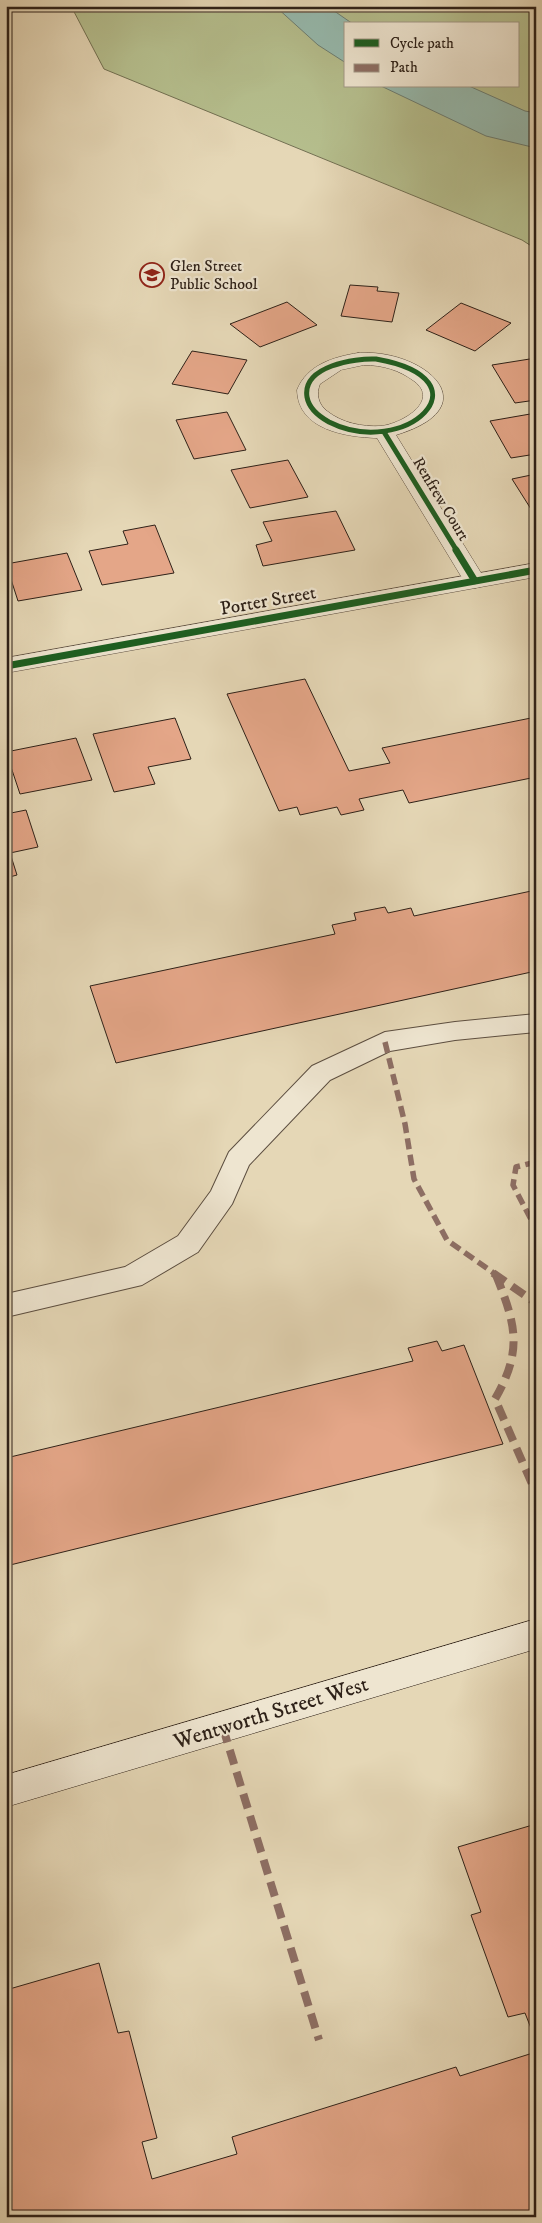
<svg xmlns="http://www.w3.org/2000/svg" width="542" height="2223" font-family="'IM FELL DW Pica',serif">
<rect width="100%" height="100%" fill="#e5d7b6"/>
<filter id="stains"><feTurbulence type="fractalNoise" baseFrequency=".004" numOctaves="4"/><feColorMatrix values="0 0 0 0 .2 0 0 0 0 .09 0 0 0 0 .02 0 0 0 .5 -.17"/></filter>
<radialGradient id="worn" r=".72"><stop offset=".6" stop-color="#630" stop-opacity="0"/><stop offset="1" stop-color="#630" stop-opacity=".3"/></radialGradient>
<path fill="#b5be8d" stroke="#727052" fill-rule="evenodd" d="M 71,6 L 536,6 L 536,249 L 522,240 L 104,69 ZM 346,24 L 518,24 L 518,86 L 346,86 Z"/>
<path fill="#96baae" stroke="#6c7d72" d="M 275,6 L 327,6 L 353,24 L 346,24 L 346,63 L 318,45 Z
M 381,86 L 469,86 L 525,111 L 536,113 L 536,148 L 486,136 Z"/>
<path fill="#e4a688" stroke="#2e2118" d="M 350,285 L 378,287 L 377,291 L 399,293 L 392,322 L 341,316 Z
M 287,302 L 317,325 L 260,347 L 230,324 Z
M 461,303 L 511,323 L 475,351 L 426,330 Z
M 192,351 L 247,360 L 228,394 L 172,384 Z
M 536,358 L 536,400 L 515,403 L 492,365 Z
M 227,412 L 246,450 L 194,459 L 176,420 Z
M 536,413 L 536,454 L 511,458 L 490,421 Z
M 288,460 L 308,497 L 250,508 L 231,470 Z
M 536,474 L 536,517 L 512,479 Z
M 336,511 L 355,550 L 263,566 L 256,545 L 272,541 L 263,522 Z
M 155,525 L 174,573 L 102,585 L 89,551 L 128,544 L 123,531 Z
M 67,553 L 82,590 L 18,601 L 6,564 Z
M 305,679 L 349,771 L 390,763 L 382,748 L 536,717 L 536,777 L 409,803 L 403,790 L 359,799 L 364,810 L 341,815 L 337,807 L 300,815 L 297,807 L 279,811 L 227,694 Z
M 175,718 L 191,759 L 148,767 L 155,784 L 114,792 L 93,734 Z
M 76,738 L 92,780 L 20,794 L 6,752 Z
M 26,810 L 38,847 L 10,853 L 17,875 L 6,878 L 6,839 L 9,838 L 6,829 L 6,814 Z
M 536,890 L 536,971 L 116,1063 L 90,986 L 335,934 L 332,925 L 356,920 L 354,913 L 385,907 L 388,913 L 411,908 L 414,916 Z
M 437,1341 L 442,1351 L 464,1345 L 503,1444 L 6,1566 L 6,1458 L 413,1361 L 408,1348 Z
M 536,1824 L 536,2041 L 525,2013 L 508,2017 L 471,1915 L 481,1912 L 458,1847 Z
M 99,1963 L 118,2033 L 129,2031 L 157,2138 L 142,2142 L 152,2179 L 237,2154 L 232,2137 L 456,2067 L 460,2076 L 536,2052 L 536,2217 L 6,2217 L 6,1990 Z"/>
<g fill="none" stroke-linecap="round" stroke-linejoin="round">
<defs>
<path id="service" d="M 536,1014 L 536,1032 L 455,1040 L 390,1051 L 330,1080 L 249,1165 L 232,1204 L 198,1252 L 142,1285 L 6,1317 L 6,1294 L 125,1267 L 178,1236 L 211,1191 L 229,1152 L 312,1066 L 385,1032 L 455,1022 Z"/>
<path id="minor" d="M 358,353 C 422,348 492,406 396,435 L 486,581 L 483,586 L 475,588 L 467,586 L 377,438 C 346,437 298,430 297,390 C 307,365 333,357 358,353 ZM 364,365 C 383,365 399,370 414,381 C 441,401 401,424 381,426 C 362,427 342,423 327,411 C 318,404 316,394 320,384 L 341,370 Z"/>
<path id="tertiary" d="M 536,563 L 536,577 L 6,673 L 6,658 Z"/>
<path id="secondary" d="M 536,1619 L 536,1649 L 6,1807 L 6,1775 Z"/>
</defs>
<use href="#service" stroke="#5c4e40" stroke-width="2"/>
<use href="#minor" stroke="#5c4e40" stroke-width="1"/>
<use href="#tertiary" stroke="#5c4e40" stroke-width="1"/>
<use href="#secondary" stroke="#2e2118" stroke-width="1"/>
<use href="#service" fill="#eee5d0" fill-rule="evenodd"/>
<use href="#minor" fill="#eee5d0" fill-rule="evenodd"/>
<use href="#tertiary" fill="#eee5d0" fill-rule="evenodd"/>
<use href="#secondary" fill="#eee5d0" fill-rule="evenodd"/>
<path stroke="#8d6e63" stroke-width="5.5" stroke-dasharray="11 5.5" stroke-linecap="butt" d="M 385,1042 L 405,1124 L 414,1179 L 447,1240 L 495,1274
M 536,1162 L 516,1167 L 513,1185 L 536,1229"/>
<path stroke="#8d6e63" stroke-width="8" stroke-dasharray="15 8" stroke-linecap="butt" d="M 493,1273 L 536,1303
M 496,1275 C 516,1325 523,1350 495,1399 L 536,1493
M 223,1728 L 319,2040"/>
<defs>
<path id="cycleway-far1" d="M 376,359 C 493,380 404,460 329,422 C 320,417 309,409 307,397 C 302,366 355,358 376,359 Z
M 384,432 L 457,551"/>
<path id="cycleway" d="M 456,550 L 475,581
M 6,666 L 536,570"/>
</defs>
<use href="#cycleway-far1" stroke="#eee5d0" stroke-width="8"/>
<use href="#cycleway" stroke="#eee5d0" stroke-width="10"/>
<use href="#cycleway-far1" stroke="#1b5e20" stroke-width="5"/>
<use href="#cycleway" stroke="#1b5e20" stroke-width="7"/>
</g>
<defs>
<symbol id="school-ring" viewBox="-11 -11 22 22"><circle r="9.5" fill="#eee5d0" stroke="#8f2418" stroke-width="1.5"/><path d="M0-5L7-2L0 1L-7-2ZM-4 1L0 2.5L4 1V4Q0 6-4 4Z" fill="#8f2418"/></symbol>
</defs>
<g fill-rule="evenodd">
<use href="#school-ring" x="138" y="261" width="28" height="28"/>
</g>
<g text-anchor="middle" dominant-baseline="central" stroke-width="4.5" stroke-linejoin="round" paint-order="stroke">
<g font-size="16" fill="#2e2118" stroke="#eee5d0" text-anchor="start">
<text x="170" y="266">Glen Street<tspan x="170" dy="18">Public School</tspan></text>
</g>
<g font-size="16" fill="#2e2118" stroke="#eee5d0">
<text transform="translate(441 499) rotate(59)">Renfrew Court</text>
</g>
<g font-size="19" fill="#2e2118" stroke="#eee5d0">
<text transform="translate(268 601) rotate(-10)">Porter Street</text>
</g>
<g font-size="22" fill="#2e2118" stroke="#eee5d0">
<text transform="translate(271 1713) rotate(-17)">Wentworth Street West</text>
</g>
</g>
<rect width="542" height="2223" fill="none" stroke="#e5d7b6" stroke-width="25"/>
<rect x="8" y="8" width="527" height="2208" fill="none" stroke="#2e2118" stroke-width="2.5"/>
<rect x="12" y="12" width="517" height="2198" fill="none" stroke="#2e2118"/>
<rect x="344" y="22" width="175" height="65" fill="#eee5d0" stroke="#a19786"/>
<rect x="354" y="39" width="25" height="8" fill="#1b5e20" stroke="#a19786"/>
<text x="390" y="48" font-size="15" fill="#2e2118">Cycle path</text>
<rect x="354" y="64" width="25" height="8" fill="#8d6e63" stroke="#a19786"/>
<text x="390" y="72" font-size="15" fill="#2e2118">Path</text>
<rect width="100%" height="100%" filter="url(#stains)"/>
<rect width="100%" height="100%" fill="url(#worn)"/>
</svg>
